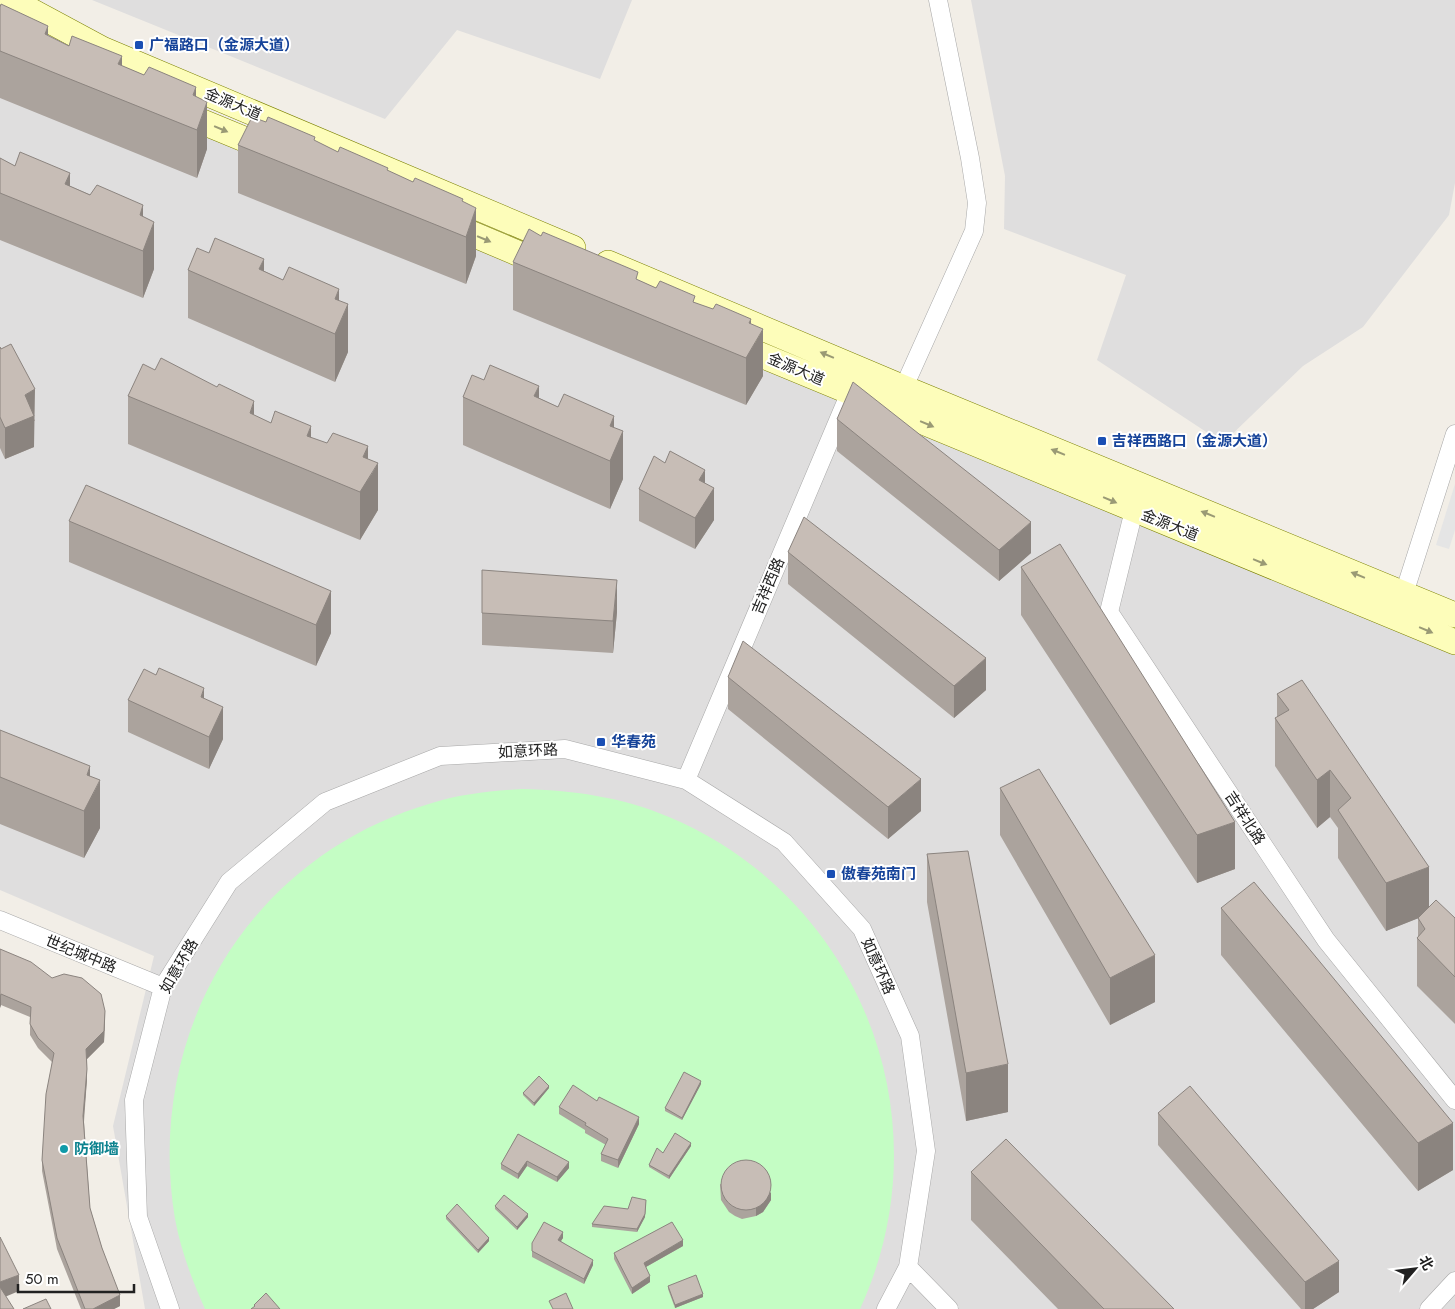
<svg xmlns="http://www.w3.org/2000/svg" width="1455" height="1309" font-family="Jost,'Noto Sans SC',sans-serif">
<rect width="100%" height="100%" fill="#f2eee7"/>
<path fill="#dfdede" d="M 92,0 L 632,0 L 600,79 L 457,30 L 385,119 Z
M 971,0 L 1455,0 L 1455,183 L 1449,215 L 1363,327 L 1303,366 L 1223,443 L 1097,360 L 1126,275 L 1004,229 L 1005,176 Z
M 0,51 L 1455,651 L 1455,1309 L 145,1309 L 113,1126 L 154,956 L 0,890 Z"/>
<path fill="#c4fdc4" d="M 522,789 C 572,790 622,797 669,817 C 861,898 947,1120 860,1309 L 205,1309 C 192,1280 181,1251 175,1219 C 144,1033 249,856 432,803 C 461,794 491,791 522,789 Z"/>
<path fill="#e5e5e5" d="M 1455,484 L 1455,530 L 1449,549 L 1436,545 Z"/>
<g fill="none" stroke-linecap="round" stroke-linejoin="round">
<defs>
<path id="street" d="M 899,398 L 974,231 L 977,203 L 970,158 L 938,0
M 1134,510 L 1109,612 L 1326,940 L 1455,1100
M 1401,603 L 1455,434
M 686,780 L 846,402
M 0,920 L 163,987
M 908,1267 L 949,1309
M 170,1309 L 138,1217 L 134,1100 L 163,987 L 229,882 L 325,802 L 440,756 L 565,749 L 686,780 L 784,842 L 862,929 L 910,1036 L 926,1151 L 908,1267 L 886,1309
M 1429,1309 L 1455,1281"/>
<path id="secondary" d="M 11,0 L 102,49 L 573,248
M 176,111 L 273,151
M 444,222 L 548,266
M 608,263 L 904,388 L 1455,615
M 732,343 L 1455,642"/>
</defs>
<use href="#street" stroke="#a8a8a8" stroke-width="19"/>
<use href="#secondary" stroke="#7b8000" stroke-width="26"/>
<use href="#street" stroke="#fff" stroke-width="18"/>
<use href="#secondary" stroke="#fdfdba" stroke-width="25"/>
</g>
<path fill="#aba39d" d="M 0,7 L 48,36 L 69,46 L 122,66 L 196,96 L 207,149 L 197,178 L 0,98 Z
M 315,141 L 338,152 L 388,171 L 413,182 L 463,202 L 476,256 L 466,284 L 238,193 L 238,145 Z
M 0,158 L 15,166 L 70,186 L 143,217 L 154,269 L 143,298 L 0,240 Z
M 209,253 L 264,271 L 283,280 L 339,301 L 348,352 L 335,382 L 188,318 L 188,270 Z
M 513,262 L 638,280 L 656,288 L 751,324 L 763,376 L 746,405 L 513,310 Z
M 0,347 L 35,421 L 34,421 L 34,447 L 5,459 L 0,448 Z
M 155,370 L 271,423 L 368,459 L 378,510 L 360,540 L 128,444 L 128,396 Z
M 484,380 L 539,398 L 558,407 L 614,428 L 623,479 L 610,509 L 463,445 L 463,397 Z
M 837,419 L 1031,553 L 999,581 L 837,451 Z
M 665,463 L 705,483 L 714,520 L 695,549 L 639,521 L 639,489 Z
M 69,521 L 331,591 L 331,633 L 316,666 L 69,562 Z
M 788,552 L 986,690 L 954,718 L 788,584 Z
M 1021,567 L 1235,869 L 1197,883 L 1021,615 Z
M 482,570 L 617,612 L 613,653 L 482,645 Z
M 728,677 L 921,811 L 888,839 L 728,709 Z
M 1302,680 L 1429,907 L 1455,918 L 1455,1024 L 1417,986 L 1417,938 L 1418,937 L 1418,918 L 1386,931 L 1338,858 L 1338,828 L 1330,817 L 1317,828 L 1275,766 L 1275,718 L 1277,717 L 1277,694 Z
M 204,698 L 223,739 L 209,769 L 128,732 L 128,700 Z
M 0,730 L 90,776 L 100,828 L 84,858 L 0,824 Z
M 1000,788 L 1155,1002 L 1110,1025 L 1000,835 Z
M 927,854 L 1008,1112 L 966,1121 L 927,902 Z
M 1221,908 L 1453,1170 L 1418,1191 L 1221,955 Z
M 0,949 L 105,1021 L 104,1042 L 87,1059 L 87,1079 L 84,1122 L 90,1208 L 102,1248 L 120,1306 L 114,1309 L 81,1309 L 57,1249 L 42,1171 L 42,1160 L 52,1062 L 38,1048 L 30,1035 L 30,1017 L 1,1005 L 0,1008 Z
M 701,1084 L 682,1120 L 665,1111 L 665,1108 Z
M 549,1088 L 534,1106 L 523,1095 L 523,1093 Z
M 597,1101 L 639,1124 L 618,1168 L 601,1161 L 601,1154 L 606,1145 L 585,1133 L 585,1130 L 559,1114 L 559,1107 Z
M 1158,1113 L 1339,1292 L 1313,1309 L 1301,1309 L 1158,1145 Z
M 518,1134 L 569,1168 L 557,1182 L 527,1166 L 518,1179 L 501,1169 L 501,1164 Z
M 691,1146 L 669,1179 L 649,1167 L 649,1165 L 663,1153 Z
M 971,1172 L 1174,1309 L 1058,1309 L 971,1220 Z
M 720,1184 L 771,1200 L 763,1212 L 756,1216 L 742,1219 L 735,1216 L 729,1212 L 721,1200 Z
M 495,1206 L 528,1217 L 517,1230 L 495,1209 Z
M 446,1216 L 489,1241 L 478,1253 L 446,1219 Z
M 645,1217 L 637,1232 L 592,1227 L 592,1224 Z
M 563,1238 L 561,1241 L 593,1265 L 584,1284 L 532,1257 L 532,1243 Z
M 683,1246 L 646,1267 L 650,1282 L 632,1294 L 614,1259 L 614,1253 Z
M 668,1286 L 703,1297 L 675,1308 L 668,1289 Z"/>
<path fill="#8b847f" d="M 48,26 L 48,71 L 45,34 Z
M 122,56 L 122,100 L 118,64 Z
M 196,87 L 196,130 L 193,95 Z
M 207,102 L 207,149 L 197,178 L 197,130 Z
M 70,173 L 70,221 L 65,184 Z
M 143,205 L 143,251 L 140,215 Z
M 476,208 L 476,256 L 466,284 L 466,237 Z
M 154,222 L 154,269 L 143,298 L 143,251 Z
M 264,259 L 264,303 L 259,269 Z
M 339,289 L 339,325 L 348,304 L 348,352 L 335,382 L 335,299 Z
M 751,319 L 751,350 L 763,329 L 763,376 L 746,405 L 746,358 L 749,323 Z
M 539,386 L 539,430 L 534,396 Z
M 35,389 L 34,447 L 5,459 L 5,428 L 25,395 Z
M 254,401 L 254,448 L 250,413 Z
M 614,416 L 614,451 L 623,431 L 623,479 L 610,509 L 610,426 Z
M 311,426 L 311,472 L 307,436 Z
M 368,446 L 368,480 L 378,463 L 378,510 L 360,540 L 360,492 L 363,457 Z
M 705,470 L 705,501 L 714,488 L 714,520 L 695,549 L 695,518 L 699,480 Z
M 1031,522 L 1031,553 L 999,581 L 999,550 Z
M 617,580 L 617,612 L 613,653 L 613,621 Z
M 331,591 L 331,633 L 316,666 L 316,625 Z
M 986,658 L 986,690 L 954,718 L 954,686 Z
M 204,688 L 204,720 L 201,697 Z
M 223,707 L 223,739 L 209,769 L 209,737 Z
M 90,766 L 90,800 L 100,780 L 100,828 L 84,858 L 84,811 L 87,775 Z
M 1330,770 L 1330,817 L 1317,828 L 1317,780 Z
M 921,779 L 921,811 L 888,839 L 888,807 Z
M 1235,822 L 1235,869 L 1197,883 L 1197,835 Z
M 1429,867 L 1429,914 L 1386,931 L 1386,883 Z
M 1155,955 L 1155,1002 L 1110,1025 L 1110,978 Z
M 1,994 L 1,1005 L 0,1008 L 0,998 Z
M 105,1011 L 105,1021 L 104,1042 L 86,1060 L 86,1049 Z
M 1008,1064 L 1008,1112 L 966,1121 L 966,1073 Z
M 87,1069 L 87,1079 L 83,1127 L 83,1116 Z
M 701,1081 L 701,1084 L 682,1120 L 682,1118 Z
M 549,1086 L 549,1088 L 534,1106 L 534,1103 Z
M 639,1117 L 639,1124 L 618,1168 L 618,1160 Z
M 1453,1123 L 1453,1170 L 1418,1191 L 1418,1143 Z
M 691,1143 L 691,1146 L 669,1179 L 669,1176 Z
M 527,1161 L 527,1166 L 518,1179 L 518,1174 Z
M 569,1162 L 569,1168 L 557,1182 L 557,1177 Z
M 771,1192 L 771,1200 L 763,1212 L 756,1216 L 756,1208 Z
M 646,1200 L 645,1217 L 637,1232 L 637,1229 Z
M 528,1214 L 528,1217 L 517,1230 L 517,1227 Z
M 563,1232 L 563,1238 L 558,1245 L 558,1240 Z
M 489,1238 L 489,1241 L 478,1253 L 478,1250 Z
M 683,1240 L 683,1246 L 644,1268 L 644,1263 Z
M 593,1260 L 593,1265 L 584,1284 L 584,1279 Z
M 1339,1261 L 1339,1292 L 1313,1309 L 1305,1309 L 1305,1282 Z
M 19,1275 L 19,1291 L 0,1299 L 0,1282 Z
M 650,1276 L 650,1282 L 632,1294 L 632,1288 Z
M 703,1294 L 703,1297 L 675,1308 L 675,1305 Z
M 120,1295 L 120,1306 L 114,1309 L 93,1309 Z"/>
<path fill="#c7bdb6" stroke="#8b847f" d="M 1,4 L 48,26 L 45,34 L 69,46 L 72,36 L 122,56 L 118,64 L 144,75 L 149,67 L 196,87 L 193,95 L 207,102 L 197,130 L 0,51 L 0,7 Z
M 252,117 L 266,122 L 268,117 L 315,137 L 314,140 L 338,152 L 340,147 L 388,168 L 387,170 L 413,182 L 415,178 L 463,199 L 462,201 L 476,208 L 466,237 L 238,145 Z
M 20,152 L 70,173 L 65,184 L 90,195 L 97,185 L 143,205 L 140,215 L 154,222 L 143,251 L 0,193 L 0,158 L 15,166 Z
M 529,229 L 541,236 L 543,232 L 638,272 L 636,279 L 656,288 L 660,281 L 695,296 L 693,302 L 713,309 L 716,304 L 751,319 L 749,323 L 763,329 L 746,358 L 513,262 Z
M 215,238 L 264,259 L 259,269 L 283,280 L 289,267 L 339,289 L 335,299 L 348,304 L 335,334 L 188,270 L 197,248 L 209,253 Z
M 11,344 L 35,389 L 25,395 L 34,416 L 5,428 L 0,417 L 0,347 L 1,349 Z
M 161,358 L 217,387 L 219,384 L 254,401 L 250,413 L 271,423 L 275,411 L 311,426 L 307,436 L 327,443 L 333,433 L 368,446 L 363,457 L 378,463 L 360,492 L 128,396 L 143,364 L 155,370 Z
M 490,365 L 539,386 L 534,396 L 558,407 L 564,394 L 614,416 L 610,426 L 623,431 L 610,461 L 463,397 L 472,375 L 484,380 Z
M 853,382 L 1031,522 L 999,550 L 837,419 Z
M 670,451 L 705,470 L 699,480 L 714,488 L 695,518 L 639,489 L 654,456 L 665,463 Z
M 86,485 L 331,591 L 316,625 L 69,521 Z
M 804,517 L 986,658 L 954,686 L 788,552 Z
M 1060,544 L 1235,822 L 1197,835 L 1021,567 Z
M 482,570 L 617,580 L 613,621 L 482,613 Z
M 743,641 L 921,779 L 888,807 L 728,677 Z
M 159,668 L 204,688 L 201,697 L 223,707 L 209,737 L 128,700 L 144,669 L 156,675 Z
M 1302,680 L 1429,867 L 1386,883 L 1338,810 L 1351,798 L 1330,770 L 1317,780 L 1275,718 L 1289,710 L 1277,694 Z
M 0,730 L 90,766 L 87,775 L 100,780 L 84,811 L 0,777 Z
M 1039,769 L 1155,955 L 1110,978 L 1000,788 Z
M 968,851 L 1008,1064 L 966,1073 L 927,854 Z
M 1254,882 L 1453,1123 L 1418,1143 L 1221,908 Z
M 1436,900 L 1455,918 L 1455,977 L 1417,938 L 1425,929 L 1418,918 Z
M 0,949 L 31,962 L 52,978 L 64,974 L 82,978 L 101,994 L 105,1011 L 104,1031 L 86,1049 L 87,1069 L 83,1116 L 90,1208 L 102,1248 L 120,1295 L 93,1309 L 85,1309 L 57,1238 L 42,1160 L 46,1094 L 54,1053 L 38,1038 L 30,1024 L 31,1007 L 1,994 L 0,998 Z
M 684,1072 L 701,1081 L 682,1118 L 665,1108 Z
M 539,1076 L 549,1086 L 534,1103 L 523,1093 Z
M 573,1085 L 597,1101 L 599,1097 L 639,1117 L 618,1160 L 601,1154 L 608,1139 L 585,1125 L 586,1123 L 559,1107 Z
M 1190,1086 L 1339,1261 L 1305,1282 L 1158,1113 Z
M 675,1133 L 691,1143 L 669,1176 L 649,1165 L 657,1148 L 663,1153 Z
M 518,1134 L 569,1162 L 557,1177 L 527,1161 L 518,1174 L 501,1164 Z
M 1006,1139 L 1174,1309 L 1104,1309 L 971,1172 Z
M721 1185a25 25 0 1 1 50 0a25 25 0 1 1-50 0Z
M 504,1195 L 528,1214 L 517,1227 L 495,1206 Z
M 632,1197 L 646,1200 L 645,1214 L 637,1229 L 592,1224 L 604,1206 L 628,1209 Z
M 457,1204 L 489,1238 L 478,1250 L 446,1216 Z
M 544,1222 L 563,1232 L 558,1240 L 593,1260 L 584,1279 L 532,1251 L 532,1243 Z
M 672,1222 L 683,1240 L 644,1263 L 650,1276 L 632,1288 L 614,1253 Z
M 0,1237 L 19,1275 L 0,1282 Z
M 696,1275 L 703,1294 L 675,1305 L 668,1286 Z
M 0,1287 L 14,1309 L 0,1309 Z
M 266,1293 L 280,1309 L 251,1309 L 255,1306 L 254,1305 Z
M 566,1293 L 573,1309 L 553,1309 L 549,1301 Z
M 46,1299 L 51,1309 L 23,1309 Z"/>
<defs><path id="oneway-solid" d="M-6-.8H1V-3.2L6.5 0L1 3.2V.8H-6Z" transform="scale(1.25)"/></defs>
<g fill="#9a9a75">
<use href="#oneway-solid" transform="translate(221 129) rotate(23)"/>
<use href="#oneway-solid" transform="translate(484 239) rotate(23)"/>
<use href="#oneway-solid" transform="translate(827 355) rotate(-157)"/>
<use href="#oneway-solid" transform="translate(927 424) rotate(23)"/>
<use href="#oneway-solid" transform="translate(1058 452) rotate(-158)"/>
<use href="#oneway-solid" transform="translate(1110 500) rotate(23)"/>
<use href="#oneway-solid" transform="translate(1208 514) rotate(-158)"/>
<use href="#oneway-solid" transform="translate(1260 562) rotate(22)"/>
<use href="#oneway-solid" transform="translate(1358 575) rotate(-158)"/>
<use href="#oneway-solid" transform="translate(1426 630) rotate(23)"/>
</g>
<g fill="#1a4fb4" stroke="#fff" stroke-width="2">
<rect x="134" y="40" width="10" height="10" rx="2.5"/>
<rect x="1097" y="436" width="10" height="10" rx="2.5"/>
<rect x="596" y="737" width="10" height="10" rx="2.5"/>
<rect x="826" y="869" width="10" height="10" rx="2.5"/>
</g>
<circle fill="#0f9aa8" stroke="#fff" stroke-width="2" cx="64" cy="1149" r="5"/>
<g text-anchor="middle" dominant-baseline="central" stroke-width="4" stroke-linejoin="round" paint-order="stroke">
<g font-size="15" font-weight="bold" fill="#164399" stroke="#fff" text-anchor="start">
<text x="149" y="45">广福路口（金源大道）</text>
<text x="1112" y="441">吉祥西路口（金源大道）</text>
<text x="611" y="742">华春苑</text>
<text x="841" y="874">傲春苑南门</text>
</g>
<g font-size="15" fill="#212121" stroke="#fff">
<text transform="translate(233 104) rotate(23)">金源大道</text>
<text transform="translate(796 369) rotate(23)">金源大道</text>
<text transform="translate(1170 525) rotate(22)">金源大道</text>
<text transform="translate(768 586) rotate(-67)">吉祥西路</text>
<text transform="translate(528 751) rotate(-3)">如意环路</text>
<text transform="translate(1245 818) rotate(57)">吉祥北路</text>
<text transform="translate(81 954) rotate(22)">世纪城中路</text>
<text transform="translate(179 966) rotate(-60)">如意环路</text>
<text transform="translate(878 966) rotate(66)">如意环路</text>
</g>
<g font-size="15" font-weight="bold" fill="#0d838f" stroke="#fff" text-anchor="start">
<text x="74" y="1149">防御墙</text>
</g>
</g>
<g transform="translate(1415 1269) rotate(62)" stroke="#ffffff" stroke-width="4" paint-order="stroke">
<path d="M0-4L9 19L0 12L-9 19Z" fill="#212121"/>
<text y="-8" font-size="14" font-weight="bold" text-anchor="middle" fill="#212121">北</text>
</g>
<path d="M18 1284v8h116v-8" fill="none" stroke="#212121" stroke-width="2.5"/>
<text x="25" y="1284" font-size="15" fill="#212121" stroke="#ffffff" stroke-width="4" paint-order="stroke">50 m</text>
</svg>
